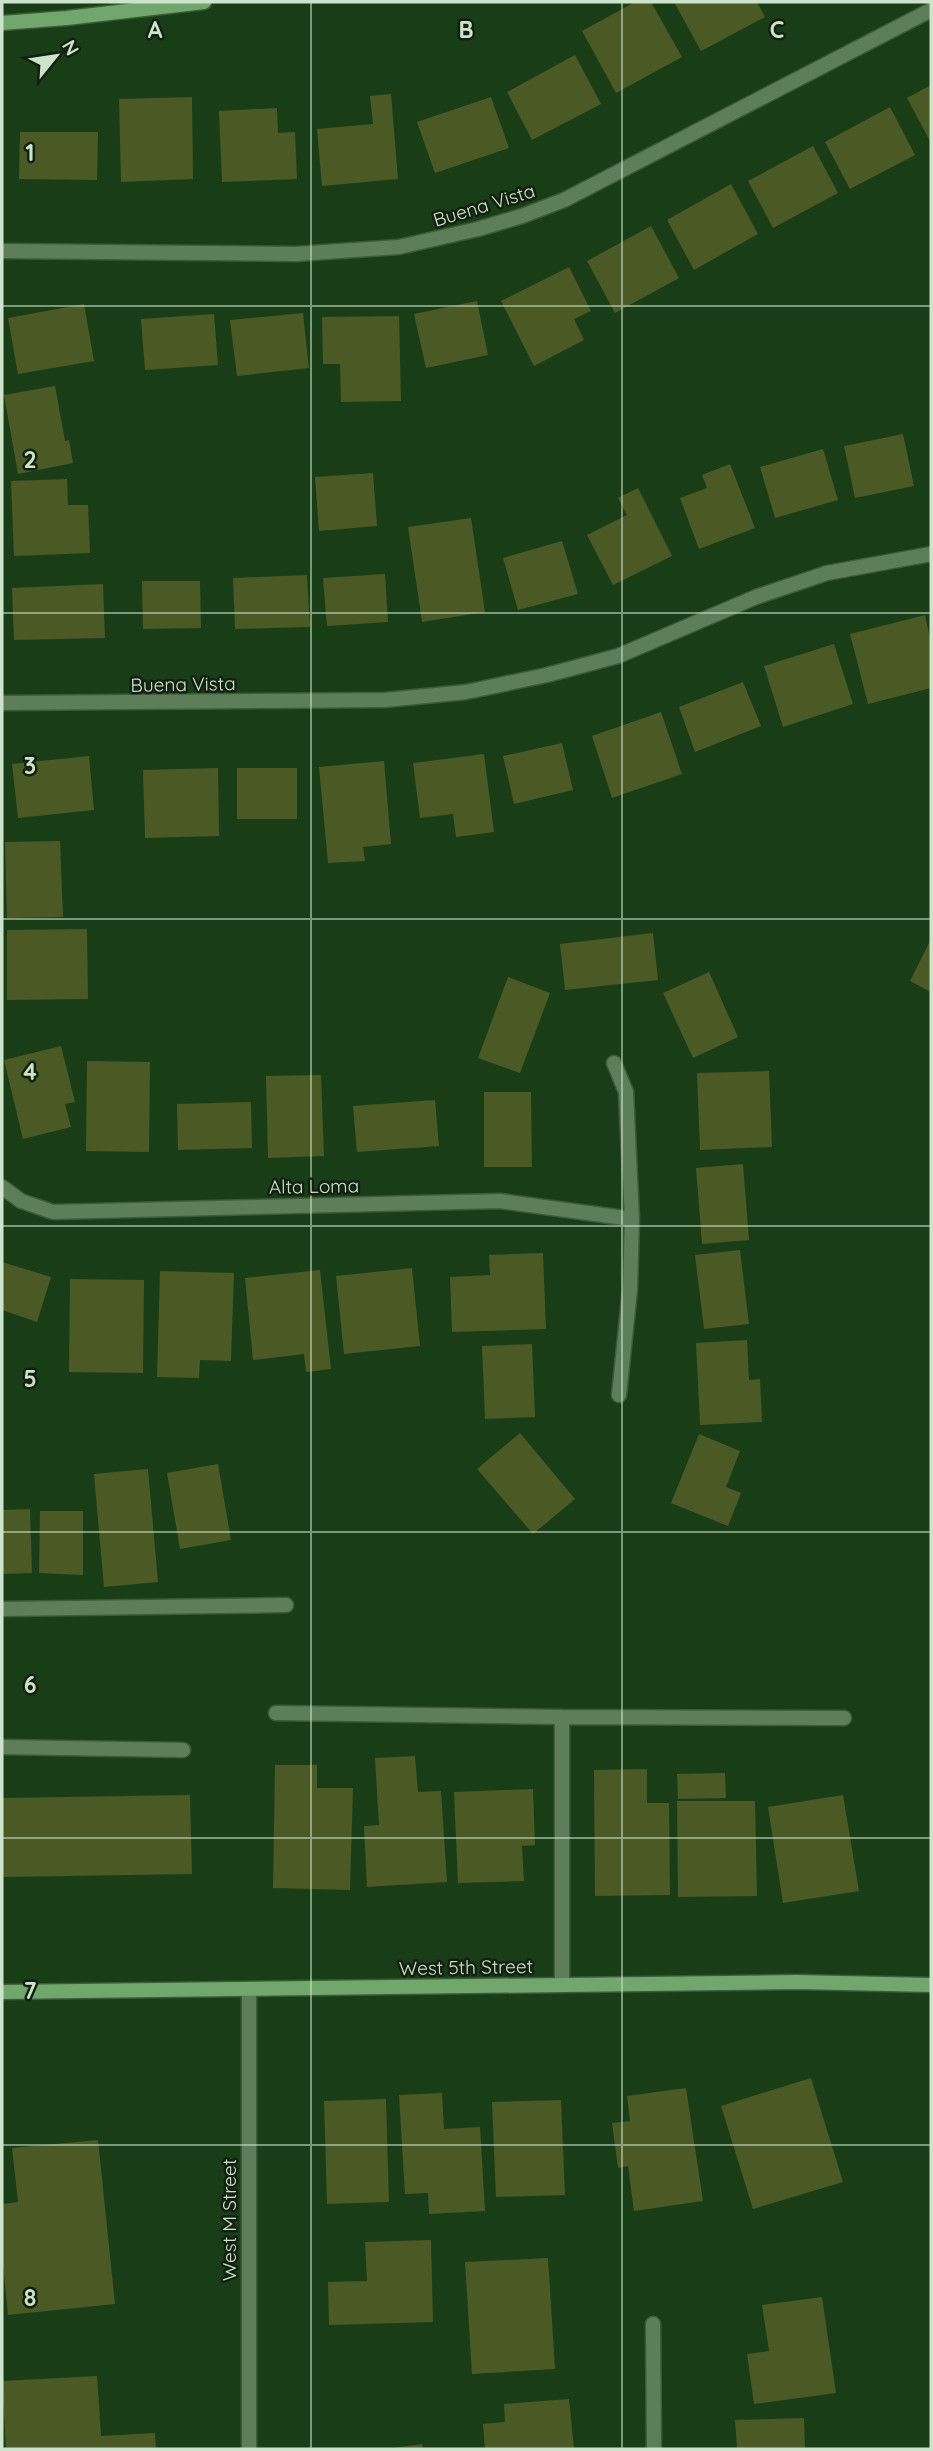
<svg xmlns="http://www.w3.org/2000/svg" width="933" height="2451" font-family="Quicksand,sans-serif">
<rect width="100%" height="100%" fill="#193e17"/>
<path fill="#4b5925" d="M 635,2 L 651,2 L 682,57 L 616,93 L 582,31 Z
M 674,2 L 757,2 L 765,17 L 701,51 Z
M 575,55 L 601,104 L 532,140 L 507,92 Z
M 931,85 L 931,143 L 907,98 Z
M 391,94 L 398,179 L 322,186 L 317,129 L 373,124 L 370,96 Z
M 192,97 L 193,179 L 121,182 L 119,99 Z
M 491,97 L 509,148 L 435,173 L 417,122 Z
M 890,107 L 915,155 L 850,189 L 825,142 Z
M 277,108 L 278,133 L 295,132 L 297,179 L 222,182 L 219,111 Z
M 20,132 L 98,132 L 97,180 L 19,179 Z
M 813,146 L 838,193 L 773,228 L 748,181 Z
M 731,184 L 758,234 L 694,270 L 667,220 Z
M 651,226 L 679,278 L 615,313 L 587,261 Z
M 569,267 L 591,311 L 574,319 L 584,340 L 534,366 L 501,301 Z
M 477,301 L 488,355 L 426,368 L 414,314 Z
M 84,304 L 94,361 L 18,374 L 8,318 Z
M 303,313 L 309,368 L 237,376 L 230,320 Z
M 214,314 L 218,365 L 145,370 L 141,319 Z
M 399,316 L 401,401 L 341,402 L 340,364 L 323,364 L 322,317 Z
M 55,386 L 65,441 L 69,440 L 73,463 L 18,474 L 4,395 Z
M 903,434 L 914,486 L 855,498 L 844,446 Z
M 823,449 L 838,500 L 775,518 L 760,467 Z
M 730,464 L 755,528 L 699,549 L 680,498 L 707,488 L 702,475 Z
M 373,473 L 377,526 L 319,531 L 315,477 Z
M 67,479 L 68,505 L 88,505 L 90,553 L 14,556 L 11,481 Z
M 638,488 L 672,556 L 613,585 L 587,535 L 627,515 L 618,498 Z
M 471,518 L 485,612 L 422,622 L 408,527 Z
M 562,541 L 578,594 L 518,610 L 503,558 Z
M 385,574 L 388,622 L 327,626 L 323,578 Z
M 307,575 L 310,627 L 235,629 L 233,578 Z
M 142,581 L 200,581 L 201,628 L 143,629 Z
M 103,584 L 105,638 L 14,640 L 12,588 Z
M 925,615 L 931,642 L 931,688 L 868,704 L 850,634 Z
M 834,644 L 853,704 L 783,727 L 764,666 Z
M 743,682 L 761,726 L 695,752 L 679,707 Z
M 661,712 L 682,774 L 612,798 L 592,736 Z
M 562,743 L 573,790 L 514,804 L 503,756 Z
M 484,754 L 494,832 L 456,837 L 453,814 L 420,818 L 413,763 Z
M 89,756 L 94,810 L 18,818 L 12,764 Z
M 384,761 L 391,844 L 363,847 L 365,861 L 328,863 L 319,767 Z
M 218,768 L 219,836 L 145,838 L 143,770 Z
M 237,768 L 297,768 L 297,819 L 237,819 Z
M 60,841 L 63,917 L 7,918 L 5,842 Z
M 87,929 L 88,999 L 7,1000 L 7,930 Z
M 653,933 L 658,980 L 565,990 L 560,944 Z
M 931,939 L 931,992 L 910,981 Z
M 709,972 L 738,1037 L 693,1058 L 663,993 Z
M 508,977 L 550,993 L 520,1073 L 478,1058 Z
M 61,1046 L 75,1102 L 65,1104 L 71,1127 L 23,1139 L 4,1060 Z
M 87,1061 L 150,1062 L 149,1152 L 86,1151 Z
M 769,1071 L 772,1147 L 700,1150 L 697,1073 Z
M 321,1075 L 324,1156 L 268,1158 L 266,1076 Z
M 484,1092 L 531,1092 L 532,1167 L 484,1167 Z
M 435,1100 L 439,1146 L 357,1152 L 353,1106 Z
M 251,1102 L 252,1148 L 178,1150 L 177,1104 Z
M 743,1164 L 749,1240 L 702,1244 L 696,1168 Z
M 740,1250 L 749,1324 L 704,1329 L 695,1255 Z
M 543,1253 L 546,1329 L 452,1332 L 450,1277 L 490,1275 L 489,1255 Z
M 2,1262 L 51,1277 L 37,1322 L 2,1310 Z
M 412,1268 L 420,1346 L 344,1354 L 336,1276 Z
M 320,1270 L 331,1369 L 306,1372 L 304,1354 L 253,1360 L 245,1278 Z
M 160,1271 L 234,1273 L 231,1361 L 200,1360 L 199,1378 L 157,1377 Z
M 70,1279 L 144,1280 L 143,1373 L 69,1372 Z
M 747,1340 L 749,1380 L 760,1379 L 762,1422 L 700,1425 L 696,1343 Z
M 532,1344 L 535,1417 L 485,1419 L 482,1346 Z
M 520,1433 L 575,1499 L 533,1534 L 477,1469 Z
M 699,1434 L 740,1451 L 726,1487 L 741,1493 L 728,1526 L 671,1503 Z
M 218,1464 L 231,1540 L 180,1549 L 167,1473 Z
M 148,1469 L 158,1582 L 104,1587 L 94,1474 Z
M 30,1509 L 32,1573 L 2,1574 L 2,1510 Z
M 40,1511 L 83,1511 L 83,1575 L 39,1573 Z
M 415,1756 L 418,1792 L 441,1791 L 447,1882 L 367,1887 L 364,1826 L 379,1825 L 375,1758 Z
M 275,1765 L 317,1765 L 317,1788 L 353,1788 L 350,1890 L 273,1888 Z
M 647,1769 L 647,1803 L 669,1803 L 670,1895 L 595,1896 L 594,1770 Z
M 725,1773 L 726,1798 L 678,1799 L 677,1774 Z
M 533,1789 L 535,1845 L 522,1846 L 524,1881 L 458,1883 L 454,1792 Z
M 190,1795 L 192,1874 L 2,1877 L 2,1798 Z
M 843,1795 L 859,1891 L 783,1903 L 768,1807 Z
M 677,1801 L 755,1801 L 757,1896 L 678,1897 Z
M 811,2078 L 843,2182 L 753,2209 L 721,2106 Z
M 686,2088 L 703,2201 L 634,2211 L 628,2166 L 618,2168 L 612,2123 L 630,2121 L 627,2096 Z
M 442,2093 L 444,2129 L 480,2127 L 485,2211 L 429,2214 L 428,2193 L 405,2194 L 399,2095 Z
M 386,2099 L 389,2202 L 327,2204 L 324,2101 Z
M 561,2100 L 565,2195 L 496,2197 L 492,2102 Z
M 98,2140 L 115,2304 L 8,2315 L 2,2254 L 2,2204 L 18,2202 L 12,2148 Z
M 431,2240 L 433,2322 L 329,2325 L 328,2282 L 367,2281 L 365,2242 Z
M 548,2258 L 555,2369 L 472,2374 L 465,2262 Z
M 822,2297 L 836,2393 L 754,2404 L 747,2354 L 769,2351 L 762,2305 Z
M 97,2376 L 101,2436 L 155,2433 L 156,2449 L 6,2449 L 2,2381 Z
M 569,2399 L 574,2449 L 485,2449 L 483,2424 L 505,2422 L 504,2404 Z
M 804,2418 L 805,2449 L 737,2449 L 735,2420 Z
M 422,2444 L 423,2449 L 393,2449 L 393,2448 Z"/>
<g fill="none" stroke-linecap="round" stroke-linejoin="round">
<defs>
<path id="lane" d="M 2,1609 L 286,1605
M 276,1713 L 562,1717
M 2,1747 L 183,1750
M 562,1984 L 562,1717 L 844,1718"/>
<path id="street" d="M 2,251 L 296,254 L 399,247 L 478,229 L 522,216 L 564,200 L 931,10
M 2,703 L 385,700 L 466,692 L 547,675 L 618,656 L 756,597 L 827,573 L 931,554
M 614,1063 L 626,1092 L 632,1219 L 630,1289 L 619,1395
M 2,1187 L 21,1201 L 53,1212 L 500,1201 L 632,1219
M 249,1990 L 249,2449
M 653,2324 L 654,2449"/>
<path id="secondary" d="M 2,23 L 67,18 L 204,2
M 2,1992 L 797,1982 L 931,1985"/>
</defs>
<use href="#lane" stroke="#3a5c38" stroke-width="17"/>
<use href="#street" stroke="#3a5c38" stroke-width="17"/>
<use href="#secondary" stroke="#3a5c38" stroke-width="17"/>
<use href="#lane" stroke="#5d7e59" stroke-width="14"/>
<use href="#street" stroke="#5d7e59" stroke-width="14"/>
<use href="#secondary" stroke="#71a76c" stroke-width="14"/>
</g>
<path fill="none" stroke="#cee3cc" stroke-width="2" stroke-opacity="0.55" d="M 311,2 L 311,2449M 622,2 L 622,2449M 2,306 L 931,306M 2,613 L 931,613M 2,919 L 931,919M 2,1226 L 931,1226M 2,1532 L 931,1532M 2,1838 L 931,1838M 2,2145 L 931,2145"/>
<g text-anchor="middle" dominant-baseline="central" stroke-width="5" stroke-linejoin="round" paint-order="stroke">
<g font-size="19" fill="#cee3cc" stroke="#11200f">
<text transform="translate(484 205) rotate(-17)">Buena Vista</text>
<text transform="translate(183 684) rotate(-1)">Buena Vista</text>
<text transform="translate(314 1186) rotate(-1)">Alta Loma</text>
<text transform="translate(466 1967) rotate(-1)">West 5th Street</text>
<text transform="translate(229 2220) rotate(-90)">West M Street</text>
</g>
</g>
<g font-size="23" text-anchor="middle" font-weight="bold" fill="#cee3cc" stroke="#11200f" stroke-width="5" stroke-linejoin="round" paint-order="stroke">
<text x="155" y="38">A</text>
<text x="466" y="38">B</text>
<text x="777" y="38">C</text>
<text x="30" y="161">1</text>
<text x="30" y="468">2</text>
<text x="30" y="774">3</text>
<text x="30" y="1080">4</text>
<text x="30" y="1387">5</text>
<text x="30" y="1693">6</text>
<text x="30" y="1999">7</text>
<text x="30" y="2306">8</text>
</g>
<rect width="933" height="2451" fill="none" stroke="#cee3cc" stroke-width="7"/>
<g transform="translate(56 56) rotate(60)" stroke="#11200f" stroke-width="5" paint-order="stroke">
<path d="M0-5L12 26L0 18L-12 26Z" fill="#cee3cc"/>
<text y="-10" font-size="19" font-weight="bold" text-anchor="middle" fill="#cee3cc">N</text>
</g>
</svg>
